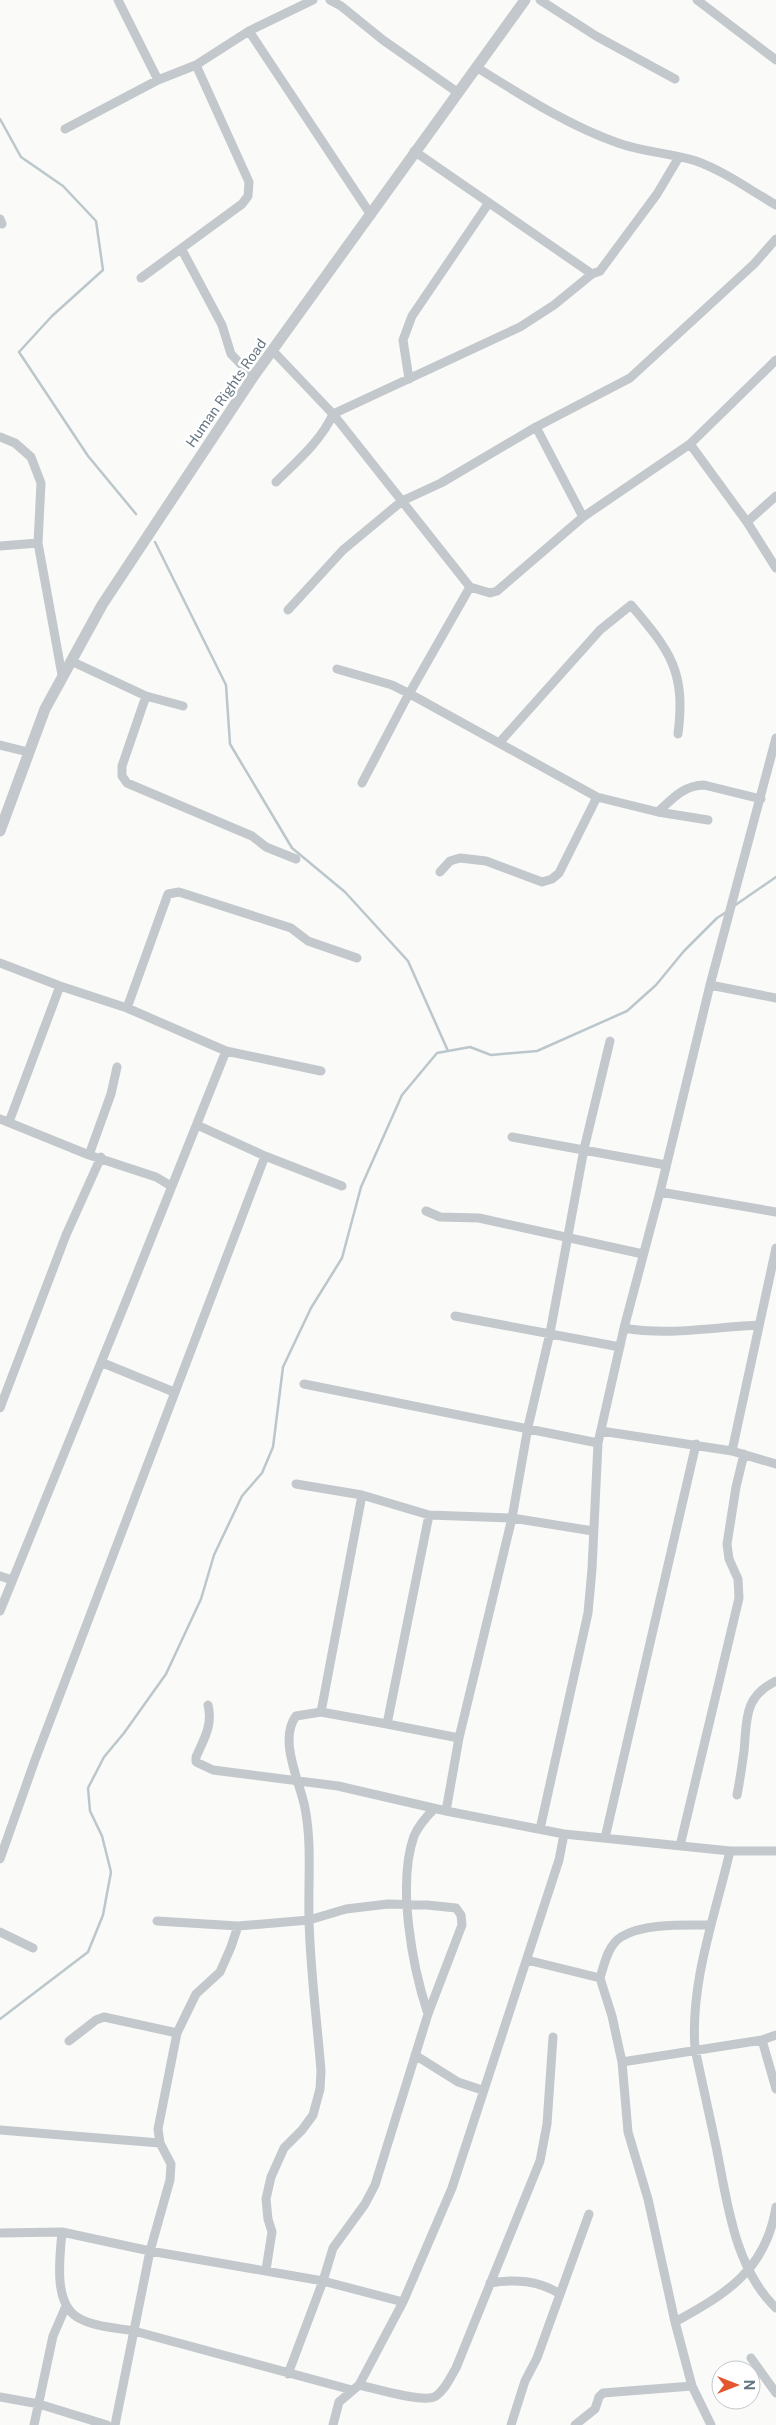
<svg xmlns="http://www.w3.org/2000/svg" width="776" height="2425" font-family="'Public Sans',sans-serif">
<rect width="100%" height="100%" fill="#fafaf8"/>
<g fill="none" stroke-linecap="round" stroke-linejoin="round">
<path stroke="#bbc7cb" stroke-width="2.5" d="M 0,119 L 21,157 L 63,186 L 96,221 L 103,270 L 52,316 L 19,352 L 88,456 L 136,514
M 155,542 L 226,685 L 230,744 L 292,848 L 345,892 L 408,961 L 448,1051
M 734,906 L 776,877
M 0,2019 L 88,1952 L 103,1915 L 111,1872 L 102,1836 L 90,1811 L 88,1788 L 104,1757 L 124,1733 L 166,1674 L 201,1599 L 214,1555 L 242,1496 L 262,1473 L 273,1447 L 283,1367 L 311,1308 L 342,1258 L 361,1187 L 402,1095 L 437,1053 L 470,1047 L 491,1055 L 537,1051 L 627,1011 L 656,985 L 684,951 L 717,918 L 728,911"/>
<path stroke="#c3c8cc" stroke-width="9" d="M 118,0 L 158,80
M 330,0 L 341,6 L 383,40 L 457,92
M 540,0 L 596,36 L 675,79
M 697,0 L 776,60
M 249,31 L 371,215
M 476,67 C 521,95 567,125 618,143 C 643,152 670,153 696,161 C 724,171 750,190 776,205
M 65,129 L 158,80 L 196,65 L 249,31 L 313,0
M 414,151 L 592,274
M 0,219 L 2,224
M 182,250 L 222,325 L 231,354 L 253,377
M 141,278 L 242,204 L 248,196 L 249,182 L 196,65
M 273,351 L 333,414 L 470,587 L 490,593 L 497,591 L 583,517 L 690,444 L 776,360
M 409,379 L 403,340 L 412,316 L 488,204
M 536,427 L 583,517
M 0,437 L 15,443 L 31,457 L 41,483 L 38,543 L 62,675
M 690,444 L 747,522 L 776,568
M 276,482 C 297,461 321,441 333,414 L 520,327 L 554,305 L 592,274 L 600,271 L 657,194 L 679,157
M 747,522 L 776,496
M 0,546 L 38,543
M 288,610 L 343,550 L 402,501 L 441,483 L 536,427 L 630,378 L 754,264 L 776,239
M 71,661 L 146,696 L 183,706
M 337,669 L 392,685 L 410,694 L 597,797 L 658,812 L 708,820
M 146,696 L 122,766 L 122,776 L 127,783 L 252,836 L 266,847 L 296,859
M 500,742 L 600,630 L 631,605 C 670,651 686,671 678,734
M 0,745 L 28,752
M 362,783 L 405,701 L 470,587
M 658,812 C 672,799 684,785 704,785 L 761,799
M 440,872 L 450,861 L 460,858 L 486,861 L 542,882 L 552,879 L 559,873 L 597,797
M 0,963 L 60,986 L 127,1008 L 226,1051 L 321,1071
M 710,985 L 776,998
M 127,1008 L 168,894 L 179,892 L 291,928 L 308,941 L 357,958
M 0,1119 L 89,1155 L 156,1177 L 171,1186
M 9,1122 L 60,986
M 197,1125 L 265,1156 L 342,1186
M 512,1137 L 666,1165
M 89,1155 L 111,1094 L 117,1067
M 660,1192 L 776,1212
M 426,1211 L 440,1217 L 479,1218 L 643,1254
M 455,1316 L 620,1347
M 624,1328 C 668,1336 715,1327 759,1325
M 103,1363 L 174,1392
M 304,1384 L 598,1443
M 0,1408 L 66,1235 L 101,1157
M 601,1431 L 732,1451 L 776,1464
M 732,1451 L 776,1248
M 296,1484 L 362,1495 L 429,1515 L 512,1518 L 593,1531
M 362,1495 L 321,1712 L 387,1724
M 429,1515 L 387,1724 L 459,1738
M 0,1576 L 12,1580
M 0,1611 C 76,1425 152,1238 226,1051
M 208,1705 C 213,1725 204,1739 196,1757 L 196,1762 L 213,1770 L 338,1786 L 446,1811 L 564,1834 L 730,1851 L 776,1851
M 737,1795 C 740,1780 742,1766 744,1751 C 747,1721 743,1697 776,1681
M 446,1811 L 459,1738 L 512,1518 L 528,1427 L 550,1333 L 584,1149 L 610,1041
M 540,1829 L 588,1613 L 592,1569 L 598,1443 L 624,1328 L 660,1192 L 710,985 L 776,738
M 605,1838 L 696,1444
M 680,1846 L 739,1598 L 738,1579 L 729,1559 L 727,1544 L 736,1487 L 744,1454
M 730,1851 C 715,1916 690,1982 695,2049 C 702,2082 709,2114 716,2146 C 727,2200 734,2268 776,2308
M 0,1859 L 35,1760 L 265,1156
M 157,1921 L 238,1926 L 309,1920 L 346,1909 L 388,1904 L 427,1905 L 456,1908 L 461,1915 L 462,1925 L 428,2014 L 375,2185 L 365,2204 L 333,2248 L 323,2281 L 288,2374
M 0,1932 L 33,1948
M 527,1960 L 600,1978 L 612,2016 L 622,2062 L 628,2132 L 648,2199 L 675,2322 L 692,2386 L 711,2425
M 600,1978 C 604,1965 608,1945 621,1937 C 643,1923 684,1925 710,1925
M 428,2014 C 412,1966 397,1884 414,1836 C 418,1827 427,1816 434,1809
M 762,2040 L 776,2089
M 69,2041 L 96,2020 L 104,2017 L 177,2033
M 415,2055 L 458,2082 L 482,2090
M 622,2062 L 762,2040 L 776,2035
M 0,2130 L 160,2143
M 62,2232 C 60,2256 53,2302 77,2317 C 93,2327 117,2328 134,2331 L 352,2390
M 0,2233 L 62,2232 L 150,2251 L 323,2281 L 403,2302
M 266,2270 L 272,2232 L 268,2219 L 266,2199 L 271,2177 L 284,2148 L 302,2130 L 313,2115 L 320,2089 L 321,2071 C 317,2020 310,1969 309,1918 C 308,1882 312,1844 305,1808 C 300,1782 278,1740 296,1716 L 321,1712
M 490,2283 C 515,2279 538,2280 560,2294
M 675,2322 C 726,2294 766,2270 776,2207
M 751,2358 L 776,2393
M 359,2385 C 374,2388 424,2404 436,2396 C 445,2390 450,2378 456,2368 L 540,2161 L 547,2124 L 553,2037
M 0,2397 L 39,2404 L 107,2425
M 34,2425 L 53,2336 L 66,2306
M 115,2425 L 150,2251 L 170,2180 L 171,2164 L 160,2143 L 158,2129 L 177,2033 L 196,1994 L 220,1972 L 231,1947 L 238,1926
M 333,2425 L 339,2402 L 359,2385 L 403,2302 L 452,2188 L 559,1860 L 564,1834
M 511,2425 L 525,2381 L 537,2358 L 589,2214
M 575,2425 L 595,2409 L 599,2397 L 603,2393 L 692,2386"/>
<path stroke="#c3c8cc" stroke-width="11" d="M 0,831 L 45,709 L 102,605 L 253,377 L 525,0"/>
</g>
<g text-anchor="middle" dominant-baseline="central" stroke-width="5" stroke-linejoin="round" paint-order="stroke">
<g font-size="14" fill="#657683" stroke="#fff">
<text transform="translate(226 393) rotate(-55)">Human Rights Road</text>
</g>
</g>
<g transform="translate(736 2385) rotate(90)"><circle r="24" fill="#ffffff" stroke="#c1c8cd"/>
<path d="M0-4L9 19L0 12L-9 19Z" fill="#e4572e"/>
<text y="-8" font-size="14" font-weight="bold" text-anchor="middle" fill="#657683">N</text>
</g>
</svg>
